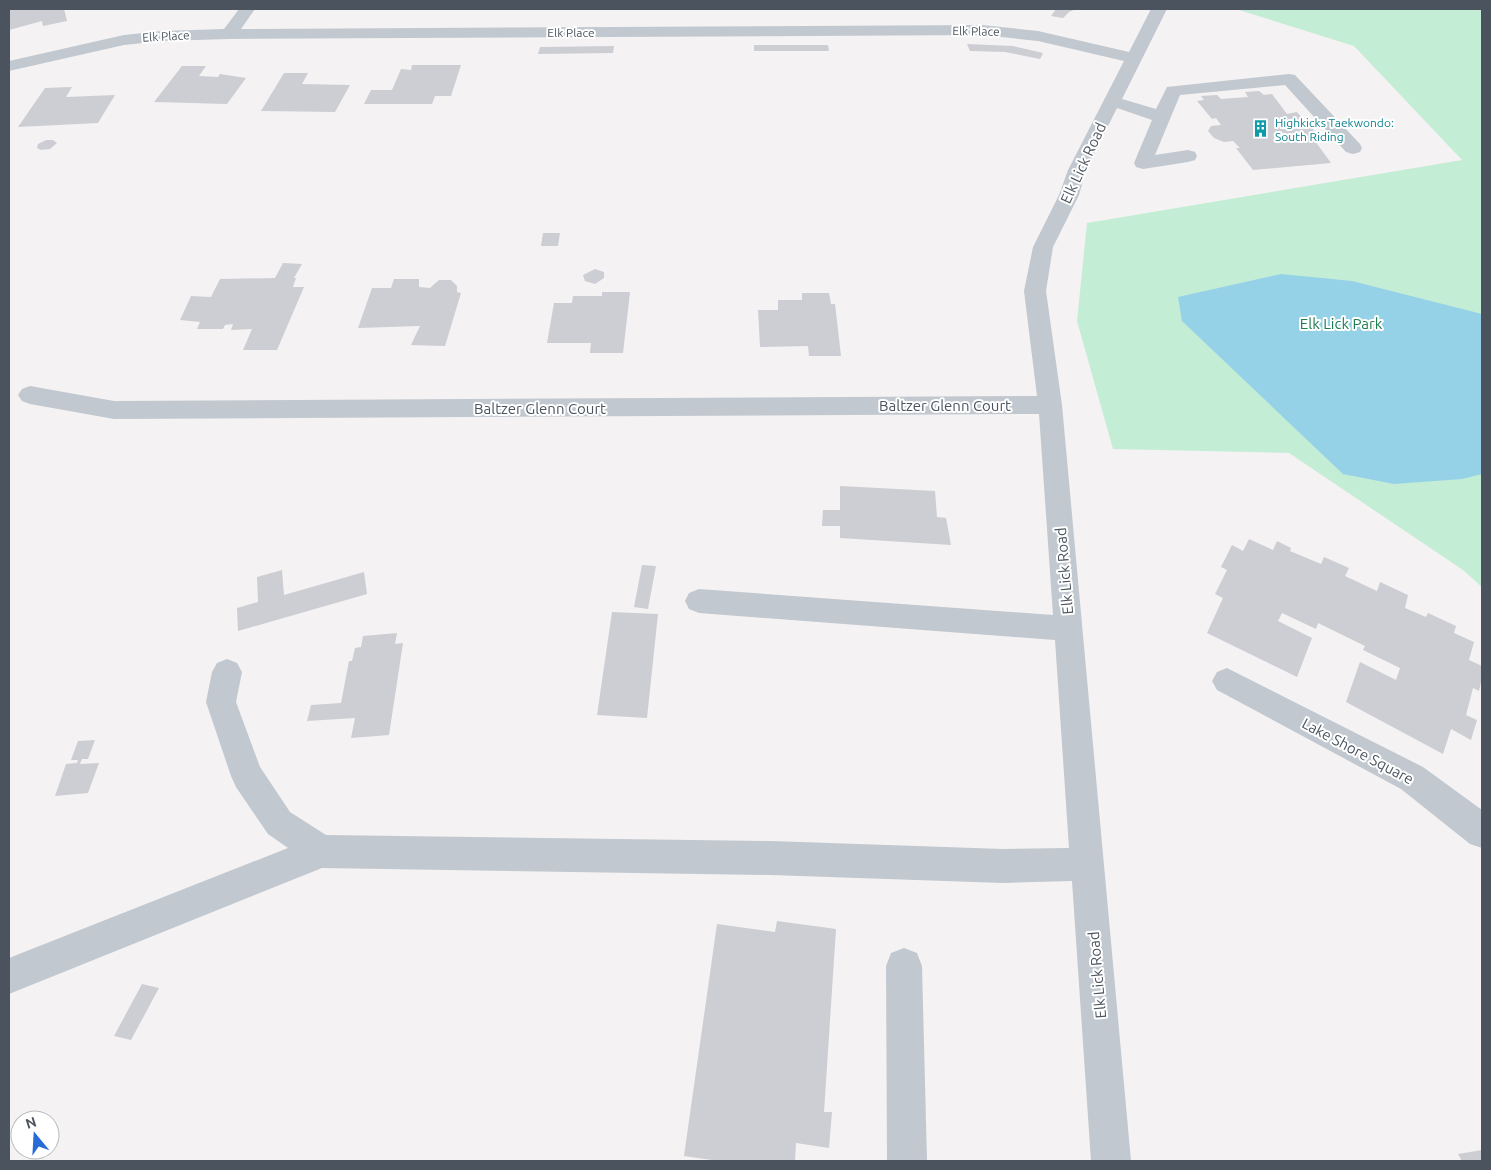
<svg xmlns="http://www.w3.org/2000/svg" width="1491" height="1170" font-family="Ubuntu,sans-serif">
<rect width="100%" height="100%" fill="#f4f2f2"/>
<path fill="#c4edd6" d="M 1236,9 L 1482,9 L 1482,587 L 1463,570 L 1289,453 L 1113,449 L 1077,321 L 1087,223 L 1462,160 L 1354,46 Z"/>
<path fill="#95d1e7" d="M 1281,274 L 1352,281 L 1482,314 L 1482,474 L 1462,479 L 1394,484 L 1343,474 L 1182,321 L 1178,297 Z"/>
<path fill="#ccced4" d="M 9,9 L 64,9 L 67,21 L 43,26 L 42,21 L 9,30 Z
M 1056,9 L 1076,9 L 1069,12 L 1063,18 L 1051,16 Z
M 967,44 L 1013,46 L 1043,53 L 1040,59 L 1005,52 L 970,51 Z
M 754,45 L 828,45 L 829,51 L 754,51 Z
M 614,46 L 613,53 L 538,54 L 540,47 Z
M 412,65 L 461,65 L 451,96 L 435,96 L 432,104 L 364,104 L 371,90 L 392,90 L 401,69 L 411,70 Z
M 182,66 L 206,66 L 199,76 L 218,77 L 220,74 L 246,78 L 227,104 L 154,102 Z
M 284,73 L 308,73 L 302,84 L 350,85 L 335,112 L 261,111 Z
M 72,87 L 66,97 L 115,95 L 98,123 L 18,127 L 45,88 Z
M 1259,91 L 1264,95 L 1272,94 L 1287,114 L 1297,112 L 1308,125 L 1302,126 L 1304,128 L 1310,126 L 1321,139 L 1315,141 L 1331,163 L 1253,170 L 1236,148 L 1240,148 L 1233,141 L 1224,142 L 1214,138 L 1208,131 L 1211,126 L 1221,125 L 1216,118 L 1212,119 L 1197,101 L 1204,100 L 1201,96 L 1217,95 L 1221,99 L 1248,97 L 1245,92 Z
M 46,140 L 53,140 L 57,143 L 50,149 L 41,150 L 37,148 L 38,144 Z
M 543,233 L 560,233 L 558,246 L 541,246 Z
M 283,263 L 302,264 L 294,278 L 296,278 L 293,287 L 304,287 L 277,350 L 243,350 L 252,329 L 231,330 L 233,324 L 225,325 L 223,329 L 197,329 L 200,322 L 180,320 L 191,296 L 211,297 L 220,279 L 275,278 Z
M 595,269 L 604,272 L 604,278 L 595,284 L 585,281 L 583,275 Z
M 394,279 L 419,279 L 419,287 L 430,288 L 439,280 L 451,280 L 457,286 L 457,292 L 461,293 L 445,346 L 411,345 L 420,326 L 358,328 L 372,288 L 391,288 Z
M 602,292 L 630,292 L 623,353 L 590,353 L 591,343 L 547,343 L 554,303 L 572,303 L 573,296 L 602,296 Z
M 802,293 L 829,293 L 831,304 L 835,304 L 841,356 L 809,356 L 808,346 L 760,347 L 758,310 L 778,310 L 778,300 L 802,300 Z
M 840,486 L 935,491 L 937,517 L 946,518 L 951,545 L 840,538 L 840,526 L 822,526 L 823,510 L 840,510 Z
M 1249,539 L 1273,550 L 1277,541 L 1291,548 L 1290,551 L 1321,564 L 1324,557 L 1349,568 L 1345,576 L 1377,591 L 1380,582 L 1408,595 L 1405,608 L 1426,617 L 1428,613 L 1456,626 L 1454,633 L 1474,642 L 1469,660 L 1482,666 L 1482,677 L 1479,691 L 1473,688 L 1466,715 L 1477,720 L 1471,740 L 1451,729 L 1443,754 L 1346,702 L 1360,662 L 1396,680 L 1400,668 L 1363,650 L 1365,646 L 1318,623 L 1316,629 L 1282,613 L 1278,621 L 1312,638 L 1297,677 L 1207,633 L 1223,598 L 1215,594 L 1227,570 L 1221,567 L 1232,545 L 1243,551 Z
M 642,565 L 656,566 L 648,609 L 634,607 Z
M 282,570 L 284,595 L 364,572 L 367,594 L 238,631 L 237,608 L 258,602 L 257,577 Z
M 612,612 L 658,614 L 647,718 L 597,715 Z
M 397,633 L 395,644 L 403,643 L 389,735 L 351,738 L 355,718 L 307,721 L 311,705 L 341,703 L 349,661 L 352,661 L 355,648 L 361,647 L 363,636 Z
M 95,740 L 88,759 L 82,759 L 80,764 L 99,763 L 88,793 L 55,796 L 66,764 L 77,763 L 78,760 L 71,760 L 78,741 Z
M 777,921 L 836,929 L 824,1112 L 832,1112 L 829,1148 L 796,1143 L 795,1161 L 719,1161 L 684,1156 L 717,924 L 775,932 Z
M 142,984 L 159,988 L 131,1040 L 114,1036 Z
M 1482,1150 L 1482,1161 L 1462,1161 L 1458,1154 Z"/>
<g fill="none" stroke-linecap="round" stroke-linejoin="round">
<path fill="#c1c8cf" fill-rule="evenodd" d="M 239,9 L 255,9 L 241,29 L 982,25 L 1038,31 L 1129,52 L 1151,9 L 1167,9 L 1122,99 L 1156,109 L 1167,87 L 1289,74 L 1295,75 L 1360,144 L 1362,148 L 1360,152 L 1353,154 L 1346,152 L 1285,85 L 1180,95 L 1155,155 L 1188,150 L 1195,152 L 1197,156 L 1195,160 L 1188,162 L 1143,169 L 1136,167 L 1134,163 L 1152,120 L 1117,108 L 1086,170 L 1079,195 L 1053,247 L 1046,291 L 1062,405 L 1131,1161 L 1091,1161 L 1072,881 L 1003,883 L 771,875 L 322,868 L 9,994 L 9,958 L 288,848 L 268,834 L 236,787 L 231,776 L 206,702 L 212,672 L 217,663 L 227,659 L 237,663 L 242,672 L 236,702 L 260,767 L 290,812 L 326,835 L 771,841 L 1003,849 L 1069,848 L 1055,640 L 699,613 L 689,609 L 685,601 L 689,593 L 699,589 L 1053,615 L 1039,414 L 114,419 L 30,404 L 22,401 L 18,395 L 22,389 L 30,386 L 114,401 L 1037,396 L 1024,291 L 1033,247 L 1059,195 L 1068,170 L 1124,61 L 1038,41 L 982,35 L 229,39 L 162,41 L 124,45 L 9,71 L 9,61 L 124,35 L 162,31 L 224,29 Z
M 1227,668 L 1423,767 L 1482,810 L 1482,848 L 1470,844 L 1401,789 L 1217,690 L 1212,681 L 1217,672 Z
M 904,948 L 917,953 L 922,966 L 927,1161 L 887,1161 L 886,966 L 891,953 Z"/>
</g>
<defs>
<symbol id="building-bare" viewBox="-9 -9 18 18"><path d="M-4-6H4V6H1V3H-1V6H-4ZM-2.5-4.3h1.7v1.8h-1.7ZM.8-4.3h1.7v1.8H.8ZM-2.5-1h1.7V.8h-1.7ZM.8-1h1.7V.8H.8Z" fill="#0f9aa8" stroke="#fff" stroke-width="2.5" paint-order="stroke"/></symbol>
</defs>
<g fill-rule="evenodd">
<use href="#building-bare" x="1248" y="116" width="25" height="25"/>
</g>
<g text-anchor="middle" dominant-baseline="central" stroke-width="4" stroke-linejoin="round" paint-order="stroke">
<g font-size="12" fill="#4b545e" stroke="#fff">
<text transform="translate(976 31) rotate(1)">Elk Place</text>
<text x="571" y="32">Elk Place</text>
<text transform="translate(166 36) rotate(-3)">Elk Place</text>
</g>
<g font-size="12" fill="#0d838f" stroke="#fff" text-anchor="start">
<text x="1275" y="122">Highkicks Taekwondo:<tspan x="1275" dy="14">South Riding</tspan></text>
</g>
<g font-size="15" fill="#4b545e" stroke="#fff">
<text transform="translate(1083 163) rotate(-65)">Elk Lick Road</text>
<text x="945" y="405">Baltzer Glenn Court</text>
<text x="540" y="408">Baltzer Glenn Court</text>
<text transform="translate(1064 571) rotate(-95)">Elk Lick Road</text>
<text transform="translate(1358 751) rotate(28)">Lake Shore Square</text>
<text transform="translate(1097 975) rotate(-95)">Elk Lick Road</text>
</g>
<g font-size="15" fill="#1e7c52" stroke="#fff">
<text x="1341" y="323">Elk Lick Park</text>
</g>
</g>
<rect width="1491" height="1170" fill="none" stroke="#4b545e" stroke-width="20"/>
<g transform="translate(35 1135) rotate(342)"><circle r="24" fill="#ffffff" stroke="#b7bbbf"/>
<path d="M0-4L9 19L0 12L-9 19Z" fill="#276bd9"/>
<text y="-8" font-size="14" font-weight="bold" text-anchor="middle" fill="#4b545e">N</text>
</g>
</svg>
